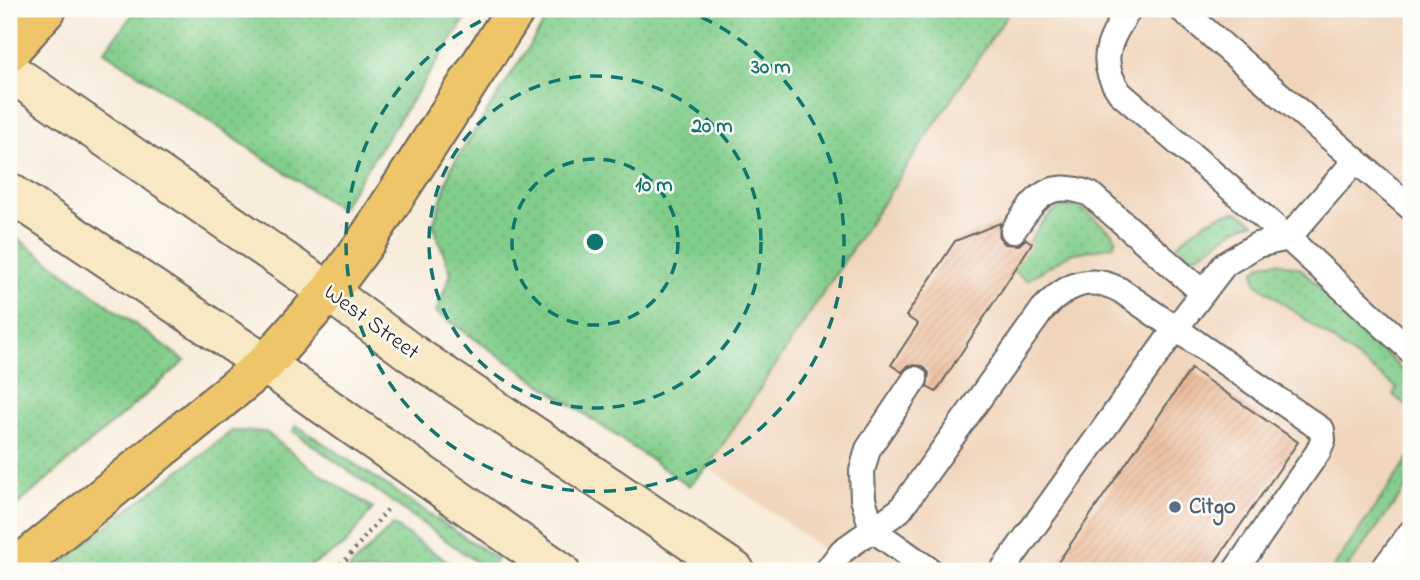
<svg xmlns="http://www.w3.org/2000/svg" width="1420" height="580" font-family="'Indie Flower',sans-serif">
<defs>
<pattern id="grass-dots" width="8" height="8" patternUnits="userSpaceOnUse" patternTransform="scale(1.75)"><rect width="8" height="8" fill="#82ce8c"/><path d="M2 2h.1M6 6h.1" fill="none" stroke="#70b078" stroke-width="1.8" stroke-linecap="round"/></pattern>
<pattern id="building-hatch" width="6" height="6" patternUnits="userSpaceOnUse" patternTransform="scale(1.75)"><rect width="6" height="6" fill="#ebb795"/><path d="M-1 1l2-2M0 6l6-6M5 7l2-2" fill="none" stroke="#c99d80"/></pattern>
</defs>
<rect width="100%" height="100%" fill="#fdfcf7"/>
<filter id="ink" filterUnits="userSpaceOnUse"><feTurbulence type="fractalNoise" baseFrequency=".0143" numOctaves="2"/><feDisplacementMap in="SourceGraphic" scale="14" xChannelSelector="R" yChannelSelector="G"/><feConvolveMatrix kernelMatrix="1 2 1 2 8 2 1 2 1" color-interpolation-filters="sRGB"/></filter>
<filter id="wash" filterUnits="userSpaceOnUse"><feTurbulence type="fractalNoise" baseFrequency=".00686" numOctaves="4" result="noise"/><feDisplacementMap in="SourceGraphic" scale="28" xChannelSelector="R" yChannelSelector="G"/><feGaussianBlur stdDeviation="1.57" result="paint"/><feColorMatrix in="noise" values="0 0 0 0 0 0 0 0 0 0 0 0 0 0 0 0 0 1.4 0 .05"/><feComposite in="paint" operator="in"/></filter>
<g filter="url(#wash)">
<rect width="100%" height="100%" fill="#f8ecdb"/>
<path fill="#f0d5bc" d="M 1011,9 L 1411,9 L 1411,571 L 854,571 L 708,467 Z"/>
<path fill="url(#grass-dots)" stroke="#4f7554" stroke-width="2" d="M 137,9 L 472,9 L 340,209 L 104,51 Z
M 553,9 L 1011,9 L 708,467 L 689,486 L 436,312 L 451,273 L 433,225 L 451,168 Z
M 1068,206 L 1081,208 L 1112,233 L 1116,239 L 1113,246 L 1070,254 L 1027,280 L 1013,271 C 1027,250 1041,209 1068,206 Z
M 1239,212 L 1254,223 C 1229,225 1204,260 1188,256 L 1177,245 C 1197,228 1212,213 1239,212 Z
M 9,232 L 185,361 L 9,512 Z
M 1277,262 L 1300,268 L 1411,379 L 1411,409 L 1393,395 L 1397,388 L 1256,283 L 1254,272 L 1262,264 Z
M 296,425 L 497,559 L 489,571 L 293,431 Z
M 232,431 L 266,432 L 308,466 L 373,508 L 345,545 L 302,571 L 53,571 L 110,523 Z
M 1411,455 L 1411,481 L 1345,571 L 1331,571 Z
M 393,525 L 462,571 L 347,571 Z"/>
<g id="blocks">
<path fill="url(#building-hatch)" d="M 1000,223 L 999,237 L 1005,244 L 1019,245 L 1026,239 L 1032,243 L 936,392 L 927,387 L 929,373 L 923,366 L 909,365 L 902,372 L 891,365 L 918,324 L 906,316 L 955,241 Z
M 1191,369 L 1298,442 L 1209,571 L 1052,571 Z"/>
</g>
</g>
<g filter="url(#ink)">
<use href="#blocks" fill-opacity="0" stroke="#69655f" stroke-width="2"/>
<g fill="none" stroke-linecap="round" stroke-linejoin="round">
<defs>
<path id="lane" d="M 1129,9 C 1110,40 1096,60 1120,93 L 1288,238 L 1411,351
M 1181,9 L 1411,208
M 1013,231 C 1036,198 1047,178 1090,194 L 1202,292
M 915,379 L 868,449 L 862,471 L 863,499 L 872,529 L 931,571
M 827,571 L 842,551 L 900,510 L 1043,309 C 1066,285 1089,274 1120,290 L 1322,430 L 1323,440 L 1318,452 L 1235,571
M 1002,571 L 1176,328 L 1225,264 L 1257,245 L 1288,238 L 1356,160
M 1382,571 L 1411,532"/>
<path id="secondary" d="M 9,71 L 329,292 L 411,353 L 735,571
M 9,192 L 265,364 L 560,571"/>
<path id="highway" d="M 9,52 L 47,9
M 12,571 L 265,364 L 329,292 L 365,243 L 516,9"/>
</defs>
<use href="#lane" stroke="#69655f" stroke-width="28"/>
<use href="#secondary" stroke="#69655f" stroke-width="42"/>
<use href="#highway" stroke="#69655f" stroke-width="42"/>
<path stroke="#69655f" stroke-width="4.5" stroke-dasharray="2 5" stroke-linecap="butt" d="M 328,571 L 345,561 L 387,510"/>
<use href="#lane" stroke="#fff" stroke-width="24"/>
<use href="#secondary" stroke="#f8e8c3" stroke-width="38"/>
<use href="#highway" stroke="#eec569" stroke-width="38"/>
</g>
</g>
<g fill="none" stroke="#0f766e" stroke-width="3.5" stroke-dasharray="12 9">
<circle cx="595" cy="242" r="83"/>
<circle cx="595" cy="242" r="166"/>
<path d="M682 9A249 249 0 1 1 508 9"/>
</g>
<circle fill="#5c6f8a" stroke="#fdfcf7" stroke-width="2.5" cx="1175" cy="507" r="7"/>
<g text-anchor="middle" dominant-baseline="central" stroke-width="5" stroke-linejoin="round" paint-order="stroke">
<g font-size="23" fill="#1c1c1c" stroke="#fdfcf7">
<text transform="translate(371 323) rotate(36)">West Street</text>
</g>
<g font-size="23" font-weight="bold" fill="#4e5e75" stroke="#fdfcf7" text-anchor="start">
<text x="1189" y="507">Citgo</text>
</g>
</g>
<circle cx="595" cy="242" r="10" fill="#0f766e" stroke="#fdfcf7" stroke-width="3.5"/>
<g font-size="21" text-anchor="middle" font-weight="bold" fill="#0f766e" stroke="#fdfcf7" stroke-width="5" stroke-linejoin="round" paint-order="stroke">
<text x="771" y="73">30 m</text>
<text x="712" y="132">20 m</text>
<text x="654" y="191">10 m</text>
</g>
<rect width="1420" height="580" fill="none" stroke="#fdfcf7" stroke-width="35"/>
</svg>
